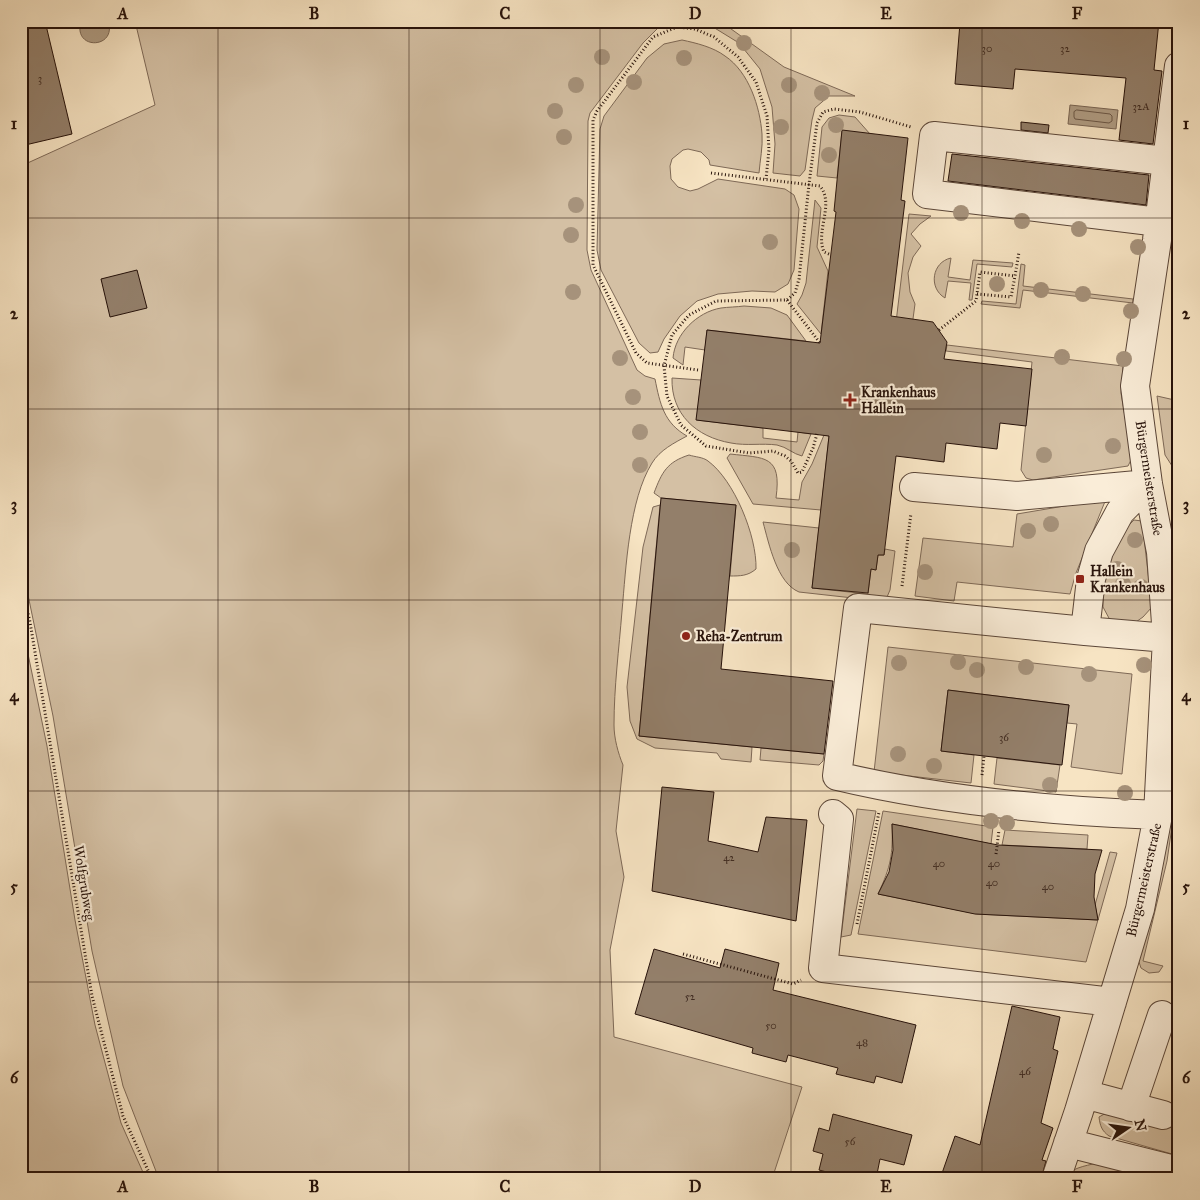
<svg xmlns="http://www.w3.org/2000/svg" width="1200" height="1200" font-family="'IM FELL Great Primer',serif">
<rect width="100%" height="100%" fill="#f7e4c3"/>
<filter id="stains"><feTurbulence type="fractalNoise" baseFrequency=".004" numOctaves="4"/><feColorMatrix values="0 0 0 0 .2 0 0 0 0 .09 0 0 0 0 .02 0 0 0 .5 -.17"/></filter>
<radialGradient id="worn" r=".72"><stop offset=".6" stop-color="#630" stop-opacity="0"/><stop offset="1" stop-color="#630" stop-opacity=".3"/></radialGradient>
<path fill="#d4c0a4" stroke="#7e6957" d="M 135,21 L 677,21 L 659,27 L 643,43 L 590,113 L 588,121 L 587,250 L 591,270 L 637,370 L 645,376 L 655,379 C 660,404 664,423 687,436 C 674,443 660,450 652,463 C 629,500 626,568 622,611 C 619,649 614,687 614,725 C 614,738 618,753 623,765 L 616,831 L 624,877 L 610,950 L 614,1037 L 802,1087 L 772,1179 L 159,1179 L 123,1086 L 92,951 L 53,716 L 21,561 L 21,166 L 155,105 Z
M 682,21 L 720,21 L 784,67 L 855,96 L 829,96 L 815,108 L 812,120 L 805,170 L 800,176 L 773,173 L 775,144 L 772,107 L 760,69 L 739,43 L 713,27 Z
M 682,40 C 696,43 713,47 725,56 C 749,72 760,107 762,134 C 763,147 760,160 759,173 L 710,165 L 709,160 L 701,152 L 688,149 L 683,150 L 672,159 L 670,166 L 671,179 L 678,187 L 690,191 L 698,189 L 718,179 L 785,189 L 794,195 L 799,209 L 794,270 L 788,284 L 775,292 L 752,291 L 718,294 L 697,301 L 680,316 L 664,339 L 658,352 L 650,353 L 639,343 L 601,270 L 597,250 L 600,129 L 604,116 L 647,58 L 664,44 Z
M 839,115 L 855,117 L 870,134 L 842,131 L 837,178 L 817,176 L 822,127 L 829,118 Z
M 815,200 L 821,208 L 817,247 L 828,271 L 821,334 L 797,304 L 802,295 L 806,283 Z
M 909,214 L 931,216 L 920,224 L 911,234 L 921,246 L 913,257 L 908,273 L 910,292 L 915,304 L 910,341 L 894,339 Z
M 951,258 L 948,277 L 970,280 L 973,260 L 1013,263 L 1012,267 L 977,264 L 972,300 L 969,300 L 971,283 L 948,281 L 945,298 C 928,288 932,262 951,258 Z
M 1021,264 L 1025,265 L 1023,286 L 1133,299 L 1133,303 L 1023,290 L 1020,308 L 981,304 L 982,301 L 1016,304 Z
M 744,306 L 771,308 L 787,315 L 806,341 L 707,330 L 705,350 L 685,347 L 683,365 L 673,358 C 675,334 697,312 721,308 C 728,307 737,307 744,306 Z
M 947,345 L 1123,366 L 1121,393 L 1132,458 L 1128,466 L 1033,480 L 1026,478 L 1021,470 L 1032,362 L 946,351 Z
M 672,378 L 701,380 L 697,420 L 763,428 L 763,438 L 797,442 L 798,432 L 811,434 L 802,456 C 793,454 787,447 777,445 C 762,443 746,446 731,443 C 696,437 671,414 672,378 Z
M 1157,396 L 1179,401 L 1179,470 L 1174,469 L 1165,455 Z
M 824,435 L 829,436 L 821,510 L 753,504 L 727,458 L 730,454 C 765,458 782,455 776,498 L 799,500 L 802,482 L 812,464 Z
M 689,455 C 695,457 703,457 708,461 C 734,480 757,536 756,569 C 748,576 740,576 730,576 L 736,505 L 661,498 L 654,493 C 662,472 667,462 689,455 Z
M 1179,498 L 1179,507 L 1176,507 L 1179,549 L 1179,624 L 1172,507 L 1175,500 Z
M 1106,499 L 1076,573 L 1070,594 L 957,582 L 954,601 L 915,596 L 923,538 L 1013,547 L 1017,514 Z
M 660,505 L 639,736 L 752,747 L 751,762 L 721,759 L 717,753 L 655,748 L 637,739 L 630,721 L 627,687 L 643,547 L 653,507 Z
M 1134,520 L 1142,521 L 1152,607 L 1143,617 L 1133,624 L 1110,620 L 1103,607 L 1103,581 L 1109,554 L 1122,532 Z
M 763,522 L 819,528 L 812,588 L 868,594 L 871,569 L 876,570 L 878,555 L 884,555 L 885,549 L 895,551 L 890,590 L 887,597 L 880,601 L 799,592 C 777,583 769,544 763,522 Z
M 21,620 L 47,746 L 75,920 L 95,1025 L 121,1123 L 146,1179 L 21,1179 Z
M 888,647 L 1132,674 L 1122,774 L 1071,767 L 1077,724 L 1067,723 L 1069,705 L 948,690 L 941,751 L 974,755 L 971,783 L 874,772 Z
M 1179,704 L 1179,778 L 1167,861 L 1143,961 L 1163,966 L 1159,972 L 1149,973 L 1141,968 L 1138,959 L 1159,863 L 1175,761 Z
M 761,748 L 824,754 L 823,761 L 819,765 L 760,760 Z
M 997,758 L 1060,765 L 1056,792 L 994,784 Z
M 857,809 L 876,811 L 851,935 L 841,937 Z
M 883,811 L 993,827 L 991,844 L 892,824 C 893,855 891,866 878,894 L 977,914 L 1098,920 L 1095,905 L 1110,852 L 1117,853 L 1086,962 L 858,934 Z
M 1005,830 L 1088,835 L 1087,849 L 1002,845 Z
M 1179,1085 L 1179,1156 L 1109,1136 C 1102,1131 1100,1126 1099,1117 L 1108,1112 L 1171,1110 Z
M 1097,1163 L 1171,1179 L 1063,1179 C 1070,1168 1085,1166 1097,1163 Z"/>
<path fill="#b09d84" stroke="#796553" d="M 81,21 L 108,21 C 118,49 72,51 81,21 Z
M 1070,105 L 1118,110 L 1116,129 L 1068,124 Z"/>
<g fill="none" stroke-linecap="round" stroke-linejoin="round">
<path stroke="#6c5847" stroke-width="1" d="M 1077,110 L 1110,114 L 1112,116 L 1112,121 L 1109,123 L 1075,119 L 1074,117 L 1074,112 Z"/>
</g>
<path fill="#937f6a" stroke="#27120a" d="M 21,21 L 45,21 L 72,134 L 21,146 Z
M 1018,21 L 1159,21 L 1154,70 L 1162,71 L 1153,144 L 1119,140 L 1126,78 L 1015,69 L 1013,89 L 955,84 L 960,23 L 1018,27 Z
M 1021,122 L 1049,125 L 1048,133 L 1021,130 Z
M 842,130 L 908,138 L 901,200 L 905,201 L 891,316 L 933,322 L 947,342 L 944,359 L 1032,369 L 1026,426 L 1000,423 L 997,449 L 946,443 L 944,462 L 896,456 L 884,555 L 878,555 L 876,570 L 871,569 L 868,593 L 812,588 L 829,436 L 696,420 L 707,330 L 820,343 L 836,212 L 834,211 Z
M 952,154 L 1149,175 L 1146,205 L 948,181 Z
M 137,270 L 147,308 L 110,317 L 101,279 Z
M 661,498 L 736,505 L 721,669 L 833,681 L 824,754 L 639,736 Z
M 948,690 L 1069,705 L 1062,765 L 941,751 Z
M 662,787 L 714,792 L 708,841 L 758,852 L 766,817 L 807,820 L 796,921 L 652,891 Z
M 892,824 L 998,845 L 1102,850 L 1095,874 L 1094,897 L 1098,920 L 975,914 L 878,894 L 889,872 L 893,850 Z
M 654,949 L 720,968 L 725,949 L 779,963 L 773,990 L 916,1025 L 902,1083 L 876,1076 L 874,1083 L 836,1074 L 838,1068 L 788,1055 L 786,1062 L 752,1053 L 753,1048 L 635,1014 Z
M 1012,1006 L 1060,1017 L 1053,1049 L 1058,1051 L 1041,1123 L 1053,1128 L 1042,1160 L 1046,1161 L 1041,1179 L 940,1179 L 955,1136 L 980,1145 Z
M 833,1114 L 912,1135 L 904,1165 L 880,1159 L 876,1179 L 854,1179 L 819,1170 L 823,1154 L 813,1151 L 819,1128 L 829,1131 Z"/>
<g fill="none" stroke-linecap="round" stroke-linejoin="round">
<defs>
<path id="minor" d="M 1159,222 L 927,194 L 934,136 L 1167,161
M 1148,484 L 1120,512 L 1099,551 L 1091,579 L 1085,631 L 1167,638
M 914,487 L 1017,496 L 1148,484
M 1085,631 L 858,608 L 837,776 C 942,801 1050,811 1158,815
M 833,814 L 839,819 L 823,968 L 1112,1002
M 1084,1094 L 1163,1115
M 1131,1107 L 1162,1015
M 1068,1143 L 1179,1171
M 1056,1179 L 1079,1111 L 1140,909 L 1158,815 L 1167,638 L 1161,552 L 1148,484 L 1135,386 L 1157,240 L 1179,66"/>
</defs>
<use href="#minor" stroke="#5b4638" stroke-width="30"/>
<path stroke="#27120a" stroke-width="3" stroke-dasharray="1 2.5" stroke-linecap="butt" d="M 711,173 L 820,186 C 835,204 815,231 824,252 L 831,255
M 977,294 L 1011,297 L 1015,276
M 787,300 L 820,343
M 939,330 L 976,301 L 980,272 L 1015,276 L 1019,252
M 698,370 L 647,363 L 636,353 L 593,265 L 593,120 L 597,111 L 653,37 L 677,27 L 695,29 L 714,37 L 738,57 L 756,82 L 767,116 L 769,150 L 766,179
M 817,434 L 813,448 L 802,472 L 798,473 L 791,461 L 785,456 L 773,451 L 749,453 L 706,446 L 681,425 L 667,396 L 664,366 L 672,335 L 689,315 L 716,301 L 787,300 L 795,293 L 799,279 L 809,184 L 817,123 L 823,112 L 834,109 L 860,112 L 911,127
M 21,583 L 30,622 L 92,996 L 123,1116 L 152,1179
M 902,586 L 911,513
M 982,775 L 984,756
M 996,854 L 999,830
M 857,924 L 879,812
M 683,954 L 793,984 L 801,980"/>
<use href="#minor" stroke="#faedd8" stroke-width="28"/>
</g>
<g fill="#a6927b">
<circle cx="744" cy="43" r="8"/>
<circle cx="602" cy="57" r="8"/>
<circle cx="684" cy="58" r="8"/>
<circle cx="634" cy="82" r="8"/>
<circle cx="576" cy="85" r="8"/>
<circle cx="789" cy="85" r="8"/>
<circle cx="822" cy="93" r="8"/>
<circle cx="555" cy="111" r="8"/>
<circle cx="836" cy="125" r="8"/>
<circle cx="781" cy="127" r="8"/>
<circle cx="564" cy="137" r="8"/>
<circle cx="829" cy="155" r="8"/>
<circle cx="576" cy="205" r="8"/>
<circle cx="961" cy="213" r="8"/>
<circle cx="1022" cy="221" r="8"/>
<circle cx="1079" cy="229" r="8"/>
<circle cx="571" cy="235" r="8"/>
<circle cx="770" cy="242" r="8"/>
<circle cx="1138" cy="247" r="8"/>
<circle cx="997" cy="284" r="8"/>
<circle cx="1041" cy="290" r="8"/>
<circle cx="573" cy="292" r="8"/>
<circle cx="1083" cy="294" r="8"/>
<circle cx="1131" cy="311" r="8"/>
<circle cx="1062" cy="357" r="8"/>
<circle cx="620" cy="358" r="8"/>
<circle cx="1124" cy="359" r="8"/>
<circle cx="633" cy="397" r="8"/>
<circle cx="640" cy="432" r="8"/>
<circle cx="1113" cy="446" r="8"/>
<circle cx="1044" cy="455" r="8"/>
<circle cx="640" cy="465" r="8"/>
<circle cx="1051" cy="524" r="8"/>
<circle cx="1028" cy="531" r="8"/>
<circle cx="1135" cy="540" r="8"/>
<circle cx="792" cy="550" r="8"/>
<circle cx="1117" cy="569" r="8"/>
<circle cx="925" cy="572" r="8"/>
<circle cx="1123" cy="584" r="8"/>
<circle cx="1141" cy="587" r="8"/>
<circle cx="958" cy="662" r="8"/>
<circle cx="899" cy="663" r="8"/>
<circle cx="1144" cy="665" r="8"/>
<circle cx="1026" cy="667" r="8"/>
<circle cx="977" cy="670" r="8"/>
<circle cx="1089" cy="674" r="8"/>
<circle cx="898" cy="754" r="8"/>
<circle cx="934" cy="766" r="8"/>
<circle cx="1050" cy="785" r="8"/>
<circle cx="1125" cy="793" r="8"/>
<circle cx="991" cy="821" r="8"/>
<circle cx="1007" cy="823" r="8"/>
</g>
<path fill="none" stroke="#27120a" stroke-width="1" stroke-opacity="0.55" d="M 218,21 L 218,1179M 409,21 L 409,1179M 600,21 L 600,1179M 791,21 L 791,1179M 982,21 L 982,1179M 21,218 L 1179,218M 21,409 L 1179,409M 21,600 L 1179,600M 21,791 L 1179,791M 21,982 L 1179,982"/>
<g fill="#8f2418" stroke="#faedd8" stroke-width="2">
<path d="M847.5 392.5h5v5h5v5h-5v5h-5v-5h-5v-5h5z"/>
<rect x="1075" y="574" width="10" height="10" rx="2.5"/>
<circle cx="686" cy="636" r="5"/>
</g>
<g text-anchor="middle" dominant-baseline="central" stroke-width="4.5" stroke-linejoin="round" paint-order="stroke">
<g font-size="11" fill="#422d22">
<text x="987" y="48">30</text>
<text x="1065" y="48">32</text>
<text x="40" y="78">3</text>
<text x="1141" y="106">32A</text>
<text x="1004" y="737">36</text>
<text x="729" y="857">42</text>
<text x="939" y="863">40</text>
<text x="994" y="863">40</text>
<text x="992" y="882">40</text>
<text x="1048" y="886">40</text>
<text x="690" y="996">52</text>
<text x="771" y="1025">50</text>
<text x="862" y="1042">48</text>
<text x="1025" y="1071">46</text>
<text x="850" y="1141">56</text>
</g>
<g font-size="14" font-weight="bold" fill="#27120a" stroke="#faedd8" text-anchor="start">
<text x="861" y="392">Krankenhaus<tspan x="861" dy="16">Hallein</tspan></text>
<text x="1090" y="571">Hallein<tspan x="1090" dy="16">Krankenhaus</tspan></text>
<text x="696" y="636">Reha-Zentrum</text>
</g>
<g font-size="14" fill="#27120a" stroke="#faedd8">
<text transform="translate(1149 478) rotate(81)">Bürgermeisterstraße</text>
<text transform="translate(1144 880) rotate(-77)">Bürgermeisterstraße</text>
<text transform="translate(84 883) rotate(81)">Wolfgrubweg</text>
</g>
</g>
<rect width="1200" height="1200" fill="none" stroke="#f7e4c3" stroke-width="55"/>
<g transform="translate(1128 1128) rotate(77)" stroke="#faedd8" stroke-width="4" paint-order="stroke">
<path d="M0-4L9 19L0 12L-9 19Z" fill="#27120a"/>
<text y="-8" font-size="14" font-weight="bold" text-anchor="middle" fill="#27120a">N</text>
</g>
<rect x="28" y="28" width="1144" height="1144" fill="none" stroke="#27120a" stroke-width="2"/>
<g font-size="16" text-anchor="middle" font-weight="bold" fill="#27120a">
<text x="123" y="19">A</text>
<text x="314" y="19">B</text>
<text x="505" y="19">C</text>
<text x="695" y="19">D</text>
<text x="886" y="19">E</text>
<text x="1077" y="19">F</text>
<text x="14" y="129">1</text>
<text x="1186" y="129">1</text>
<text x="14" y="319">2</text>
<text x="1186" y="319">2</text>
<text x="14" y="510">3</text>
<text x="1186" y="510">3</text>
<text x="14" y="701">4</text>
<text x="1186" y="701">4</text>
<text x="14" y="892">5</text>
<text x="1186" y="892">5</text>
<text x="14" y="1083">6</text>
<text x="1186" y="1083">6</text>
<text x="123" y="1192">A</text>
<text x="314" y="1192">B</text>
<text x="505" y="1192">C</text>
<text x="695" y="1192">D</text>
<text x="886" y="1192">E</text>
<text x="1077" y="1192">F</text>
</g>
<rect width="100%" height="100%" filter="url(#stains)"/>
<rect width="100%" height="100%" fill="url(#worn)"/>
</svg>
